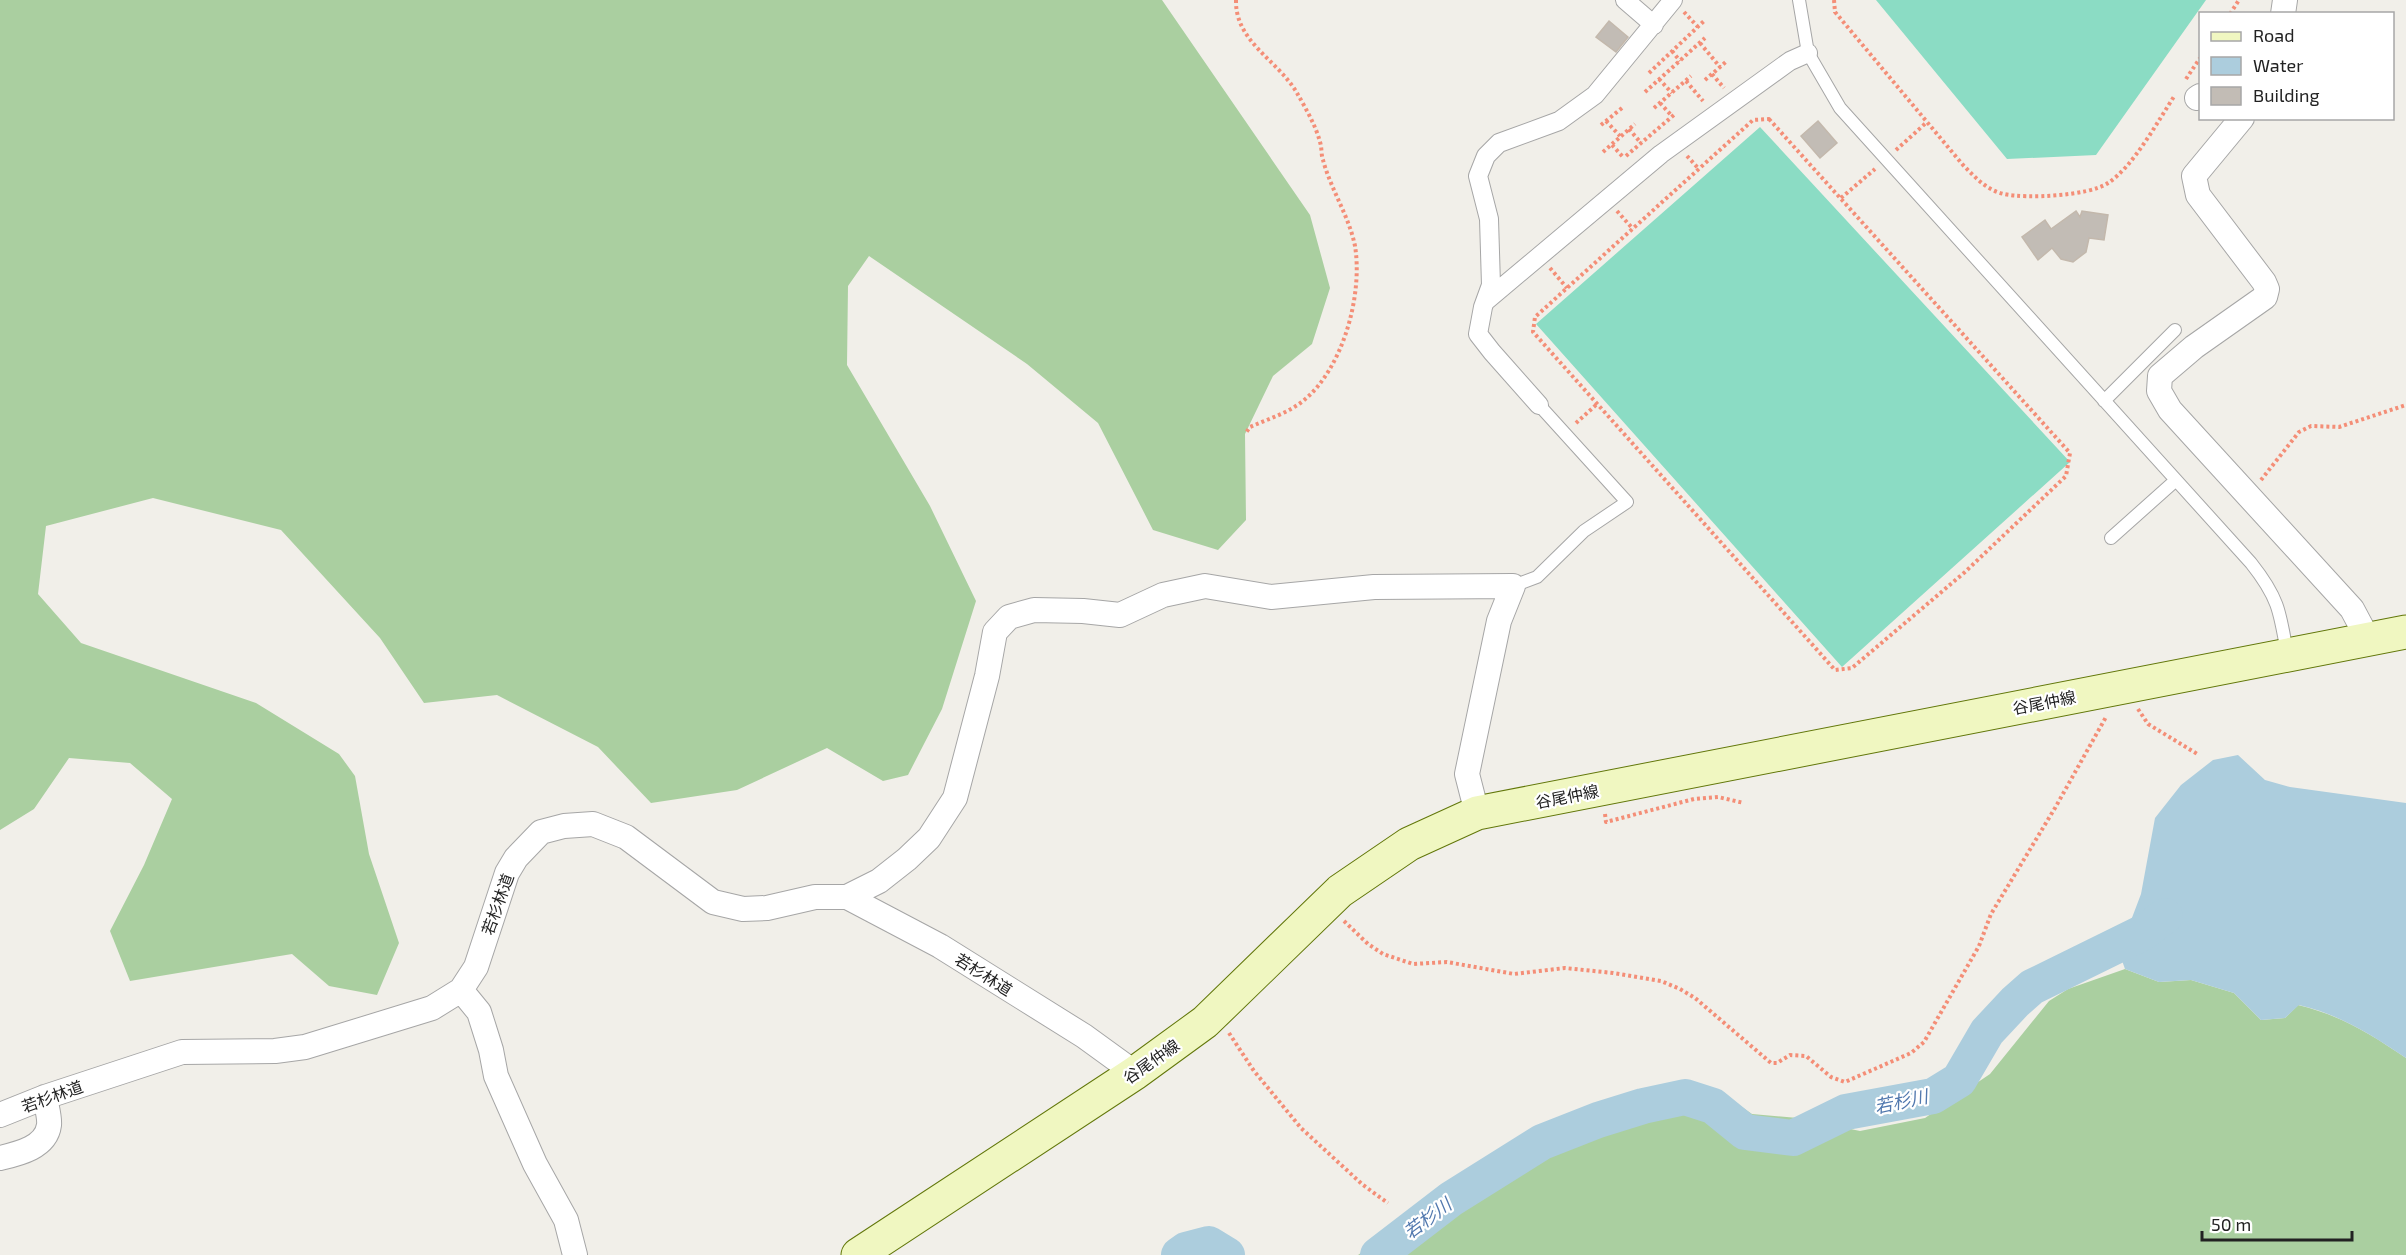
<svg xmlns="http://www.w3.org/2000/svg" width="2406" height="1255" font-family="'Exo 2','Noto Sans JP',sans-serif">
<rect width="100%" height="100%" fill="#f1efe9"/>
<path fill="#aacfa0" d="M 0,0 L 1162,0 L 1310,215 L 1330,288 L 1312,344 L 1273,376 L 1245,434 L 1246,520 L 1218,550 L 1153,530 L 1098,423 L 1027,364 L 869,256 L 848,286 L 847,365 L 930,506 L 976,601 L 942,709 L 908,775 L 883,781 L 827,748 L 737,790 L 651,803 L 598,747 L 497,695 L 424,703 L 380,638 L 281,530 L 153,498 L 46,526 L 38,594 L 81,643 L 256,703 L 339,754 L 355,776 L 369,854 L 399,943 L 377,995 L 329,986 L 292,954 L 130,981 L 110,931 L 144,865 L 172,799 L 130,763 L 69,758 L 34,809 L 0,830 Z
M 2125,969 L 2159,982 L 2191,980 L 2234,993 L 2261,1020 L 2285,1018 L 2298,1005 C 2342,1016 2369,1033 2406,1058 L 2406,1255 L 1358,1255 L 1532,1135 L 1720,1092 L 1752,1114 L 1798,1118 L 1860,1131 L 1925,1118 L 1990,1074 L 2049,1001 L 2068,989 Z"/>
<path fill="#8bdcc4" d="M 1876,0 L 2206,0 L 2096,155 L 2007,159 Z
M 1760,127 L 2070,462 L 1842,667 L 1536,324 Z"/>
<path fill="#accddd" d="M 2238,755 L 2265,780 L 2290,787 L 2406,803 L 2406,1058 C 2370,1034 2341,1015 2299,1005 L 2285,1018 L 2261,1020 L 2234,993 L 2191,980 L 2159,982 L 2125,969 L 2119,952 L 2141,894 L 2155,818 L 2181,785 L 2213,760 Z"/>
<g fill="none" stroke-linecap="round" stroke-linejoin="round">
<path stroke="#accddd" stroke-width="36" d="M 1179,1255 L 1186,1250 L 1209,1244 L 1227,1255
M 1378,1255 L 1451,1199 L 1542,1142 L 1598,1120 L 1643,1106 L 1685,1097 L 1713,1106 L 1745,1132 L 1793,1138 L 1846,1112 L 1933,1096 L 1959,1080 L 1987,1032 L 2015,1002 L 2032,987 L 2144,932 L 2165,916"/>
</g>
<path fill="#c2bcb5" stroke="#c3b8ac" stroke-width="1.5" d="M 1609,21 L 1628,37 L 1616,52 L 1596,37 Z
M 1818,121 L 1837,143 L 1820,158 L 1801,136 Z
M 2076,211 L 2080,217 L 2082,211 L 2108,215 L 2104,240 L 2089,238 L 2086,252 L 2073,262 L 2061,259 L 2052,248 L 2038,260 L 2022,237 L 2045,220 L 2051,229 Z"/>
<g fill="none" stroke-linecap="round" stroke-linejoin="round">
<defs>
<path id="service" d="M 1799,0 L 1808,53 L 1840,108 L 2251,563 C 2278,597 2280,611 2287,653
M 2104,401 L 2175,330
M 2111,538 L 2176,480
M 1513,586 L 1537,577 L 1584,531 L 1627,502 L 1539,405"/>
<path id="pedestrian" d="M 1625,0 L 1654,25
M 1487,300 L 1661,154 L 1790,61 L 1808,53
M 1539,405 L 1492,352 L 1478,334 L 1483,307 L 1491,285 L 1489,219 L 1478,176 L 1486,156 L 1499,143 L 1559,121 L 1595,95 L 1673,0"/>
<path id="minor" d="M 2283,14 L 2285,0
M 2197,98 L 2200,96
M 2242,118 L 2194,176 L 2198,195 L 2264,282 L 2267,289 L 2265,297 L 2194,347 L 2160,376 L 2159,391 L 2170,410 L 2352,609 L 2368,639
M 847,897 L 879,881 L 907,859 L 929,838 L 955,798 L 987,676 L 995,632 L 1009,617 L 1034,610 L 1083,611 L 1120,615 L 1163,595 L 1205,586 L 1271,597 L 1374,587 L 1513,586 L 1499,621 L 1467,774 L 1477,813
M 461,990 L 479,1012 L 491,1050 L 496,1076 L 535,1164 L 566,1220 L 575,1255
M 0,1115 L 45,1097 L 182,1052 L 275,1051 L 305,1047 L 432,1008 L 461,990 L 476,967 L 507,873 L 516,858 L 541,832 L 564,826 L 593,824 L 626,837 L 713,902 L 743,909 L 767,908 L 815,897 L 847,897 L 940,946 L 1084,1036 L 1135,1073
M 0,1158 C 17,1154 46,1148 49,1125 C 50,1117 46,1105 45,1097"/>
<path id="secondary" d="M 858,1255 L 1135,1073 L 1205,1022 L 1340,891 L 1409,844 L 1477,813 L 2406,632"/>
</defs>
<use href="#service" stroke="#a6a6a6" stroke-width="14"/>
<use href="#pedestrian" stroke="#a6a6a6" stroke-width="20"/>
<use href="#minor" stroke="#a6a6a6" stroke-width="26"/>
<use href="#secondary" stroke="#62770a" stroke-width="35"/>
<path stroke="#f48e77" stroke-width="4" stroke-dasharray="3 3" stroke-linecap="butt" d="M 1236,0 C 1235,42 1278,60 1297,93 C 1305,107 1316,126 1320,142 C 1322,148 1321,155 1323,160 C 1331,190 1349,216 1355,246 C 1363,295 1343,369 1303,401 C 1288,413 1268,419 1250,427 L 1245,434
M 1834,0 L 1835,12 L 1963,165 C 1975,177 1986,190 2004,194 C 2026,199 2089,196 2108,183 C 2133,167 2158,121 2175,95
M 1684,12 L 1698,27
M 2230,14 L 2239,0
M 1700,43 L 1720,67
M 1672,51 L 1680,61
M 1649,73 L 1704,21
M 1712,74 L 1724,88
M 1659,79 L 1672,93
M 2186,79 L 2200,58
M 1705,80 L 1727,61
M 1686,81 L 1703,101
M 1645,92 L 1705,38
M 1660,103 L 1672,116
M 1654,108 L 1691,76
M 1769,119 L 2070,453 L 2066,476 L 1965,572 L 1852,668 L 1835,670 L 1533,332 L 1535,317 L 1753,120 Z
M 1606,121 L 1620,136
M 1601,125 L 1622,108
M 1629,129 L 1641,143
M 1612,145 L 1624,158
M 1896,150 L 1927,122
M 1603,152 L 1635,124
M 1626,156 L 1675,114
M 1687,156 L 1699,169
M 1841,198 L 1875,169
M 1617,211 L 1633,229
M 1550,268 L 1567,288
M 1576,423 L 1597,404
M 2261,480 L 2299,432 L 2311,426 L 2339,427 L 2406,405
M 2138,709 L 2148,724 L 2199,755
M 1605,814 L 1606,822 L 1694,799 L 1718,797 L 1744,803
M 1344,921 L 1368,944 L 1383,954 L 1413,964 L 1447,962 L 1514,974 L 1565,968 L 1613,973 L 1661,981 L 1680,989 L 1695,998 L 1771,1063 L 1777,1063 L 1790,1055 L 1806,1056 L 1831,1077 L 1845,1082 L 1911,1053 L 1924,1042 L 1979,946 L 1991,914 L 2055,808 L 2106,717
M 1229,1033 L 1254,1071 L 1301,1128 L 1363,1185 L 1388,1203"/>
<use href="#service" stroke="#fff" stroke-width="12"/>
<use href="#pedestrian" stroke="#fff" stroke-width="18"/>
<use href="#minor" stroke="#fff" stroke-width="24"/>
<use href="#secondary" stroke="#f0f7c1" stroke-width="33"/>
</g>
<g text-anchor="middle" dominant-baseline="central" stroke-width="4.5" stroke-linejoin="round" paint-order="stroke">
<g font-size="16" fill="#222" stroke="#fff">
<text transform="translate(2044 702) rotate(-11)">谷尾仲線</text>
<text transform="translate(1567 796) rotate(-11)">谷尾仲線</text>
<text transform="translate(497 904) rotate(-70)">若杉林道</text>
<text transform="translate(984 974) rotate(32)">若杉林道</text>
<text transform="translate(1151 1061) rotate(-35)">谷尾仲線</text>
<text transform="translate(52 1096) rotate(-20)">若杉林道</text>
</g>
<g font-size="18" font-style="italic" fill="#5178ae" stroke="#fff">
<text transform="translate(1901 1101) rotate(-12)">若杉川</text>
<text transform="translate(1427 1218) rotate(-37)">若杉川</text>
</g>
</g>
<rect x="2199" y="12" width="195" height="108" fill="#ffffff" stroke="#a7a7a7" stroke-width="1.5"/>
<rect x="2211" y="32" width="30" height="9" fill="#f0f7c1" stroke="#a7a7a7" stroke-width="1.5"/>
<text x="2253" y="42" font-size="18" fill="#222222">Road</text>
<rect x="2211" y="57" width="30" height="18" fill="#accddd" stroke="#a7a7a7" stroke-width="1.5"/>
<text x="2253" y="72" font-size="18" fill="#222222">Water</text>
<rect x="2211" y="87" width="30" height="18" fill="#c2bcb5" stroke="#a7a7a7" stroke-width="1.5"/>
<text x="2253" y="102" font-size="18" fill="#222222">Building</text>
<path d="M2202 1231v9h150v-9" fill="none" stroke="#222222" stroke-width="3"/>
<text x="2211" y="1231" font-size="18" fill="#222222" stroke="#ffffff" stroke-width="4.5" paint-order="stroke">50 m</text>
</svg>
